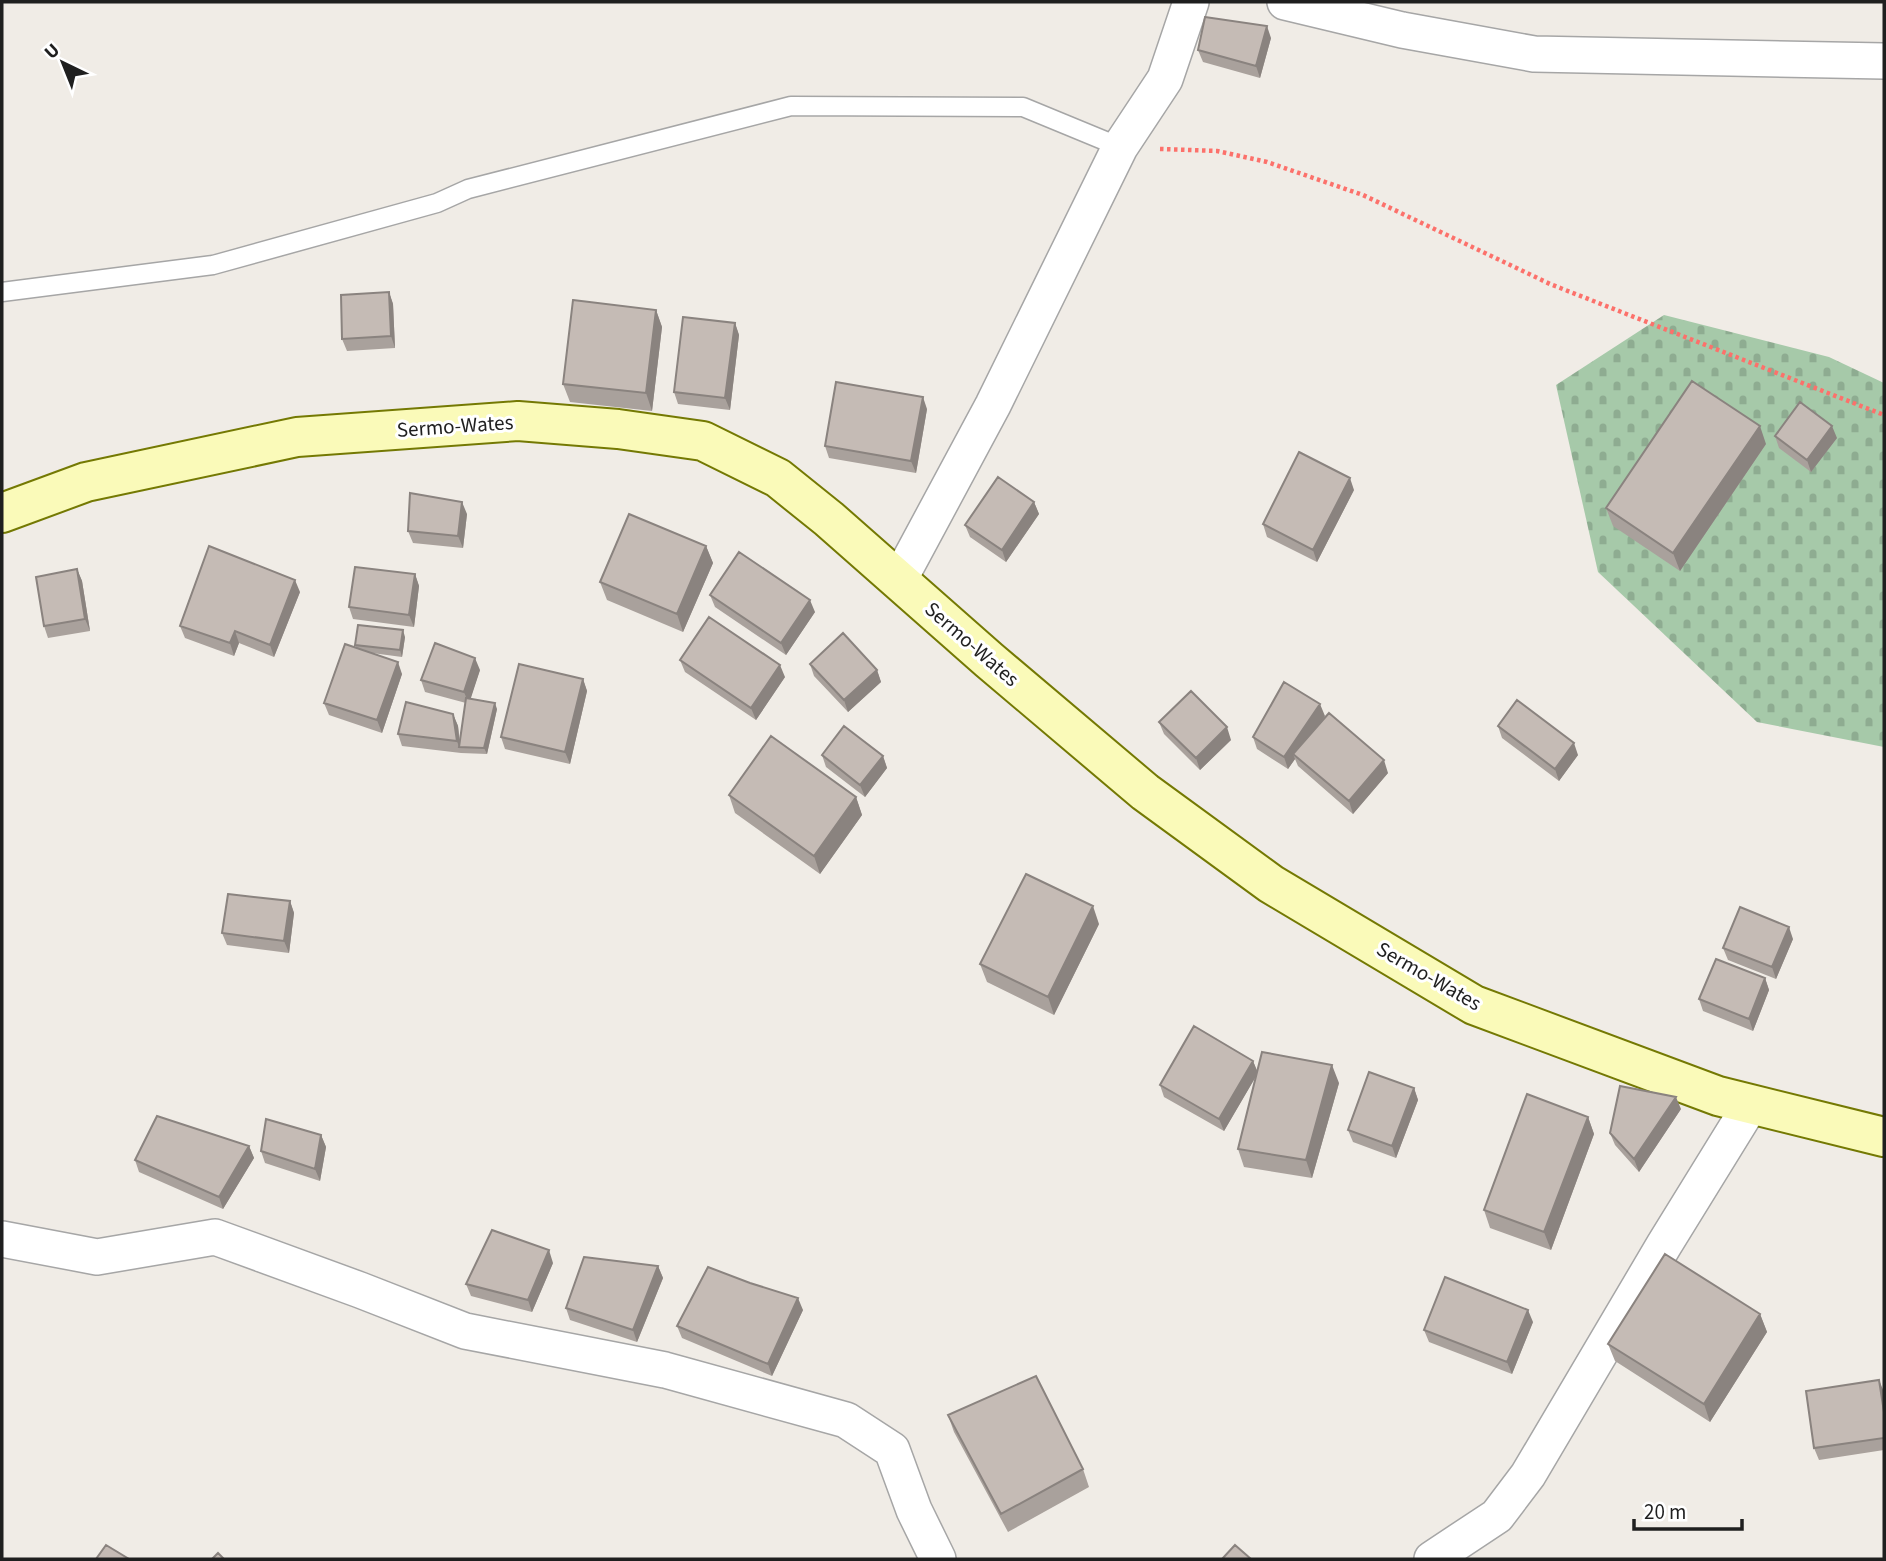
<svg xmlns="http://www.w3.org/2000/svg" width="1886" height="1561" font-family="'Source Sans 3',sans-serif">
<defs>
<pattern id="cemetery-stones" width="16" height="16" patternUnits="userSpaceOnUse" patternTransform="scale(1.75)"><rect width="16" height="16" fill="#a6c9a9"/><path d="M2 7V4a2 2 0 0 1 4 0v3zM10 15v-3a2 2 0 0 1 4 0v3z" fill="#8eac91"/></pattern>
</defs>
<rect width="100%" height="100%" fill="#f0ece6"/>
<path fill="url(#cemetery-stones)" d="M 1664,315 L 1829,357 L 1884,383 L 1884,747 L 1757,722 L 1598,572 L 1556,385 Z"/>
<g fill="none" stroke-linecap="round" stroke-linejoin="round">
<defs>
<path id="service" d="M 2,292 L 213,265 L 437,203 L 468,189 L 791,106 L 1023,107 L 1120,147"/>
<path id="minor" d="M 1285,2 L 1402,30 L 1534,54 L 1884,61
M 899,580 L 993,405 L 1120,147 L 1165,79 L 1191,2
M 2,1239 L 97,1257 L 215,1237 L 360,1290 L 465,1331 L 665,1370 L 846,1420 L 892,1450 L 914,1510 L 938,1559
M 1432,1559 L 1497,1516 L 1528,1475 L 1664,1245 L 1751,1104"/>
<path id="secondary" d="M 2,513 L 86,482 L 297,437 L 518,421 L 618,429 L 703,441 L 778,478 L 829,519 L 989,660 L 1145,792 L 1271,884 L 1474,1005 L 1718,1096 L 1884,1137"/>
</defs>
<use href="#service" stroke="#a6a6a6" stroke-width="21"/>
<use href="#minor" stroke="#a6a6a6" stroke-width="38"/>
<use href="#secondary" stroke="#747903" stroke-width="42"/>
<path stroke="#fc716b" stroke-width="4.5" stroke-dasharray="3.5 3.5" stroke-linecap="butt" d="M 1160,149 L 1217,151 L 1267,162 L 1363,195 L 1550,284 L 1884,415"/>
<use href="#service" stroke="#fff" stroke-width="18"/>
<use href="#minor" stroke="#fff" stroke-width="35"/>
<use href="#secondary" stroke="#fafab9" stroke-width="38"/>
</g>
<path fill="#a9a19c" d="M 1271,38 L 1260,78 L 1203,62 L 1198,50 Z
M 389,292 L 393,304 L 395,348 L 347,351 L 342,339 Z
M 656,310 L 662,327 L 652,411 L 570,402 L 563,384 Z
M 735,323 L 739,335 L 730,410 L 678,404 L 674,392 Z
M 927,409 L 916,473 L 829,458 L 825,446 Z
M 1775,436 L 1837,438 L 1811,472 L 1779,448 Z
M 1766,444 L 1680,571 L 1613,526 L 1606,508 Z
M 1354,490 L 1317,562 L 1267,537 L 1263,524 Z
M 1034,502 L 1039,514 L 1006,562 L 970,537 L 965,525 Z
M 467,514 L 463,548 L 413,543 L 408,531 Z
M 706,546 L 713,563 L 683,632 L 607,600 L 600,582 Z
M 77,569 L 82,581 L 90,631 L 48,638 L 44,626 Z
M 415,574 L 419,586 L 414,627 L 353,619 L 349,607 Z
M 300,592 L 274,657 L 239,643 L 234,656 L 185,638 L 180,626 Z
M 710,595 L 815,612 L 786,655 L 715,607 Z
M 405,637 L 402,657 L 372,653 L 402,674 L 382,733 L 329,715 L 324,703 L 356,647 L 355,645 Z
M 680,660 L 785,677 L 756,720 L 685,672 Z
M 810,664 L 877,670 L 881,682 L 848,712 L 814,676 Z
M 480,670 L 470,699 L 497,709 L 487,754 L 461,753 L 402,746 L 398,734 L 453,714 L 458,726 L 460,742 L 466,703 L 425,692 L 421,680 Z
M 583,679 L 587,691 L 570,764 L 505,749 L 501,737 Z
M 1325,716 L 1316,729 L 1388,773 L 1353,814 L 1298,766 L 1295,759 L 1288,769 L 1257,749 L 1253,737 Z
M 1159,722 L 1231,740 L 1200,770 L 1164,734 Z
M 1498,726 L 1578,755 L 1559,781 L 1502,738 Z
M 822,755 L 883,756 L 887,768 L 865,797 L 826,767 Z
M 729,795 L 856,797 L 862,815 L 820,874 L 735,813 Z
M 290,901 L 294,913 L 289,953 L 227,945 L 222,933 Z
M 1099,924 L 1054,1015 L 987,982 L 980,964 Z
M 1793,939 L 1776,979 L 1728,960 L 1723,948 Z
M 1765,978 L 1769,990 L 1753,1031 L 1703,1011 L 1699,999 Z
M 1253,1061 L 1257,1071 L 1339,1083 L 1312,1178 L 1244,1167 L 1238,1149 L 1256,1076 L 1224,1131 L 1164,1097 L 1160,1085 Z
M 1414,1088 L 1418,1100 L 1396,1158 L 1353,1142 L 1348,1130 Z
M 1681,1109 L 1639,1172 L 1615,1145 L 1610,1133 Z
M 1588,1117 L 1594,1134 L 1551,1250 L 1490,1228 L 1484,1210 Z
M 321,1135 L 326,1147 L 320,1181 L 265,1163 L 261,1151 Z
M 249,1146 L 254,1158 L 223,1209 L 139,1172 L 135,1160 Z
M 553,1263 L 532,1312 L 471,1296 L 466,1284 Z
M 658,1266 L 663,1278 L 637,1342 L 570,1320 L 566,1308 Z
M 750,1283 L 803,1310 L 772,1376 L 682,1338 L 677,1326 Z
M 1760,1314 L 1767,1332 L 1710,1422 L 1615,1361 L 1608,1344 Z
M 1533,1322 L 1512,1374 L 1429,1342 L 1424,1330 Z
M 1884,1392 L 1884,1450 L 1819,1460 L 1814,1448 Z
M 948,1415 L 1083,1469 L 1089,1487 L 1008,1532 L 954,1432 Z"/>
<path fill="#8a837f" d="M 1267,26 L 1271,38 L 1260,78 L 1256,66 Z
M 389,292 L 393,304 L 395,348 L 391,336 Z
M 656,310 L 662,327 L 652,411 L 646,393 Z
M 735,323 L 739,335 L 730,410 L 725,398 Z
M 923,397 L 927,409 L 916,473 L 911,461 Z
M 1760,426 L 1766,444 L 1680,571 L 1673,553 Z
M 1832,426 L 1837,438 L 1811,472 L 1807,460 Z
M 1350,478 L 1354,490 L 1317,562 L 1313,550 Z
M 462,502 L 467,514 L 463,548 L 458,536 Z
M 1034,502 L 1039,514 L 1006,562 L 1002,550 Z
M 706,546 L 713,563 L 683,632 L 677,614 Z
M 77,569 L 82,581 L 90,631 L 85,619 Z
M 415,574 L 419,586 L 414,627 L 409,615 Z
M 295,580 L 300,592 L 274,657 L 270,645 Z
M 810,600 L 815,612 L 786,655 L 781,643 Z
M 403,630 L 405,637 L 402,657 L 400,650 Z
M 235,631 L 239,643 L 234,656 L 230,643 Z
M 475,658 L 480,670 L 469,704 L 464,692 Z
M 398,662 L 402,674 L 382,733 L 377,720 Z
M 780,665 L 785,677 L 756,720 L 751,708 Z
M 877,670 L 881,682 L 848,712 L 844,700 Z
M 583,679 L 587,691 L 570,764 L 565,752 Z
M 495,703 L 497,709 L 487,754 L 484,748 Z
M 1320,704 L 1325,716 L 1297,757 L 1293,754 L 1295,759 L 1288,769 L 1284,757 Z
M 453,714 L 458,726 L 460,747 L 459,747 L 457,741 Z
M 1227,727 L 1231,740 L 1200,770 L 1196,758 Z
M 1574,743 L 1578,755 L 1559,781 L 1555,769 Z
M 883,756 L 887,768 L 865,797 L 860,785 Z
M 1384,760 L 1388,773 L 1353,814 L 1349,801 Z
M 856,797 L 862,815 L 820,874 L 814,856 Z
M 290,901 L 294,913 L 289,953 L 284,941 Z
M 1093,906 L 1099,924 L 1054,1015 L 1048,997 Z
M 1789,927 L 1793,939 L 1776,979 L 1772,967 Z
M 1765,978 L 1769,990 L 1753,1031 L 1749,1019 Z
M 1253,1061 L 1258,1073 L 1224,1131 L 1219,1119 Z
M 1332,1065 L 1339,1083 L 1312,1178 L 1306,1160 Z
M 1414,1088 L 1418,1100 L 1396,1158 L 1392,1146 Z
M 1676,1097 L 1681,1109 L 1639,1172 L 1634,1159 Z
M 1588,1117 L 1594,1134 L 1551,1250 L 1544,1232 Z
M 321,1135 L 326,1147 L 320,1181 L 315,1169 Z
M 249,1146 L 254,1158 L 223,1209 L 219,1197 Z
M 549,1250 L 553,1263 L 532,1312 L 528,1300 Z
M 658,1266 L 663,1278 L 637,1342 L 633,1330 Z
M 798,1298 L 803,1310 L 772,1376 L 768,1364 Z
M 1528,1310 L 1533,1322 L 1512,1374 L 1507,1362 Z
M 1760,1314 L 1767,1332 L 1710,1422 L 1704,1404 Z
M 1879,1380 L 1884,1392 L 1884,1412 Z"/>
<path fill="#c5bbb5" stroke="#8a837f" stroke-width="2" d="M 1205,17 L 1267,26 L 1256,66 L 1198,50 Z
M 389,292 L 391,336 L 342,339 L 341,295 Z
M 573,300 L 656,310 L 646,393 L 563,384 Z
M 683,317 L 735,323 L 725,398 L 674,392 Z
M 1692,381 L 1760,426 L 1673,553 L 1606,508 Z
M 836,382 L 923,397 L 911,461 L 825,446 Z
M 1800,402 L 1832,426 L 1807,460 L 1775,436 Z
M 1299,452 L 1350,478 L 1313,550 L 1263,524 Z
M 998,477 L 1034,502 L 1002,550 L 965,525 Z
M 410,493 L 462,502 L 458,536 L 408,531 Z
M 629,514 L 706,546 L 677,614 L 600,582 Z
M 209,546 L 295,580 L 270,645 L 235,631 L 230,643 L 180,626 Z
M 739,552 L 810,600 L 781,643 L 710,595 Z
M 355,567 L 415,574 L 409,615 L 349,607 Z
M 77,569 L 85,619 L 44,626 L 36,577 Z
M 709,617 L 780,665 L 751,708 L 680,660 Z
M 358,625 L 403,630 L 400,650 L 355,645 Z
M 843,633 L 877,670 L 844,700 L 810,664 Z
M 435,643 L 475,658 L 464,692 L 421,680 Z
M 345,644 L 398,662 L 377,720 L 324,703 Z
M 519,664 L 583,679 L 565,752 L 501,737 Z
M 1284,682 L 1320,704 L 1284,757 L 1253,737 Z
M 1191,691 L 1227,727 L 1196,758 L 1159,722 Z
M 466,698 L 495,703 L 484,748 L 459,747 Z
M 1517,700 L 1574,743 L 1555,769 L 1498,726 Z
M 406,702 L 453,714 L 457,741 L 398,734 Z
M 1329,713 L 1384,760 L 1349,801 L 1293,754 Z
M 844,726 L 883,756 L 860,785 L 822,755 Z
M 771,736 L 856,797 L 814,856 L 729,795 Z
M 1026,874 L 1093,906 L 1048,997 L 980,964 Z
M 228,894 L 290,901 L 284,941 L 222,933 Z
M 1740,907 L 1789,927 L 1772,967 L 1723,948 Z
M 1716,959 L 1765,978 L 1749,1019 L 1699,999 Z
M 1194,1026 L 1253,1061 L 1219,1119 L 1160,1085 Z
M 1262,1052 L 1332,1065 L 1306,1160 L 1238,1149 Z
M 1369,1072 L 1414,1088 L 1392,1146 L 1348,1130 Z
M 1620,1086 L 1676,1097 L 1634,1159 L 1610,1133 Z
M 1527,1094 L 1588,1117 L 1544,1232 L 1484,1210 Z
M 157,1116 L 249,1146 L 219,1197 L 135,1160 Z
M 266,1119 L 321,1135 L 315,1169 L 261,1151 Z
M 492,1230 L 549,1250 L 528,1300 L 466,1284 Z
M 1665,1254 L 1760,1314 L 1704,1404 L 1608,1344 Z
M 584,1257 L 658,1266 L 633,1330 L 566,1308 Z
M 708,1267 L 750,1283 L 798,1298 L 768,1364 L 677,1326 Z
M 1445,1277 L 1528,1310 L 1507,1362 L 1424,1330 Z
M 1036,1376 L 1083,1469 L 1001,1514 L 948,1415 Z
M 1879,1380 L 1884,1412 L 1884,1438 L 1814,1448 L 1806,1391 Z
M 106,1545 L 129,1559 L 96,1559 Z
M 1235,1545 L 1251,1559 L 1222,1559 Z
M 218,1553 L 224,1559 L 212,1559 Z"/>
<g text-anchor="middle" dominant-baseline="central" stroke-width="6" stroke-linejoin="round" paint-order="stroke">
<g font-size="21" fill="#1f1f1f" stroke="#fff">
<text transform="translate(455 426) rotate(-4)">Sermo-Wates</text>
<text transform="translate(972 644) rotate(41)">Sermo-Wates</text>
<text transform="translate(1429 976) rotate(30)">Sermo-Wates</text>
</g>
</g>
<rect width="1886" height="1561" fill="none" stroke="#1f1f1f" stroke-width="7"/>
<g transform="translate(63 63) rotate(317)" stroke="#ffffff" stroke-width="5" paint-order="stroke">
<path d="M0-5L12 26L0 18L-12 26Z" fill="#1f1f1f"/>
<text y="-10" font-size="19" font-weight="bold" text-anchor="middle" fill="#1f1f1f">U</text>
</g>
<path d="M1634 1519v10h108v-10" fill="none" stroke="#1f1f1f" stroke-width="3.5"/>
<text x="1644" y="1519" font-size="21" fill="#1f1f1f" stroke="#ffffff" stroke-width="5" paint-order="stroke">20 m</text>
</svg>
